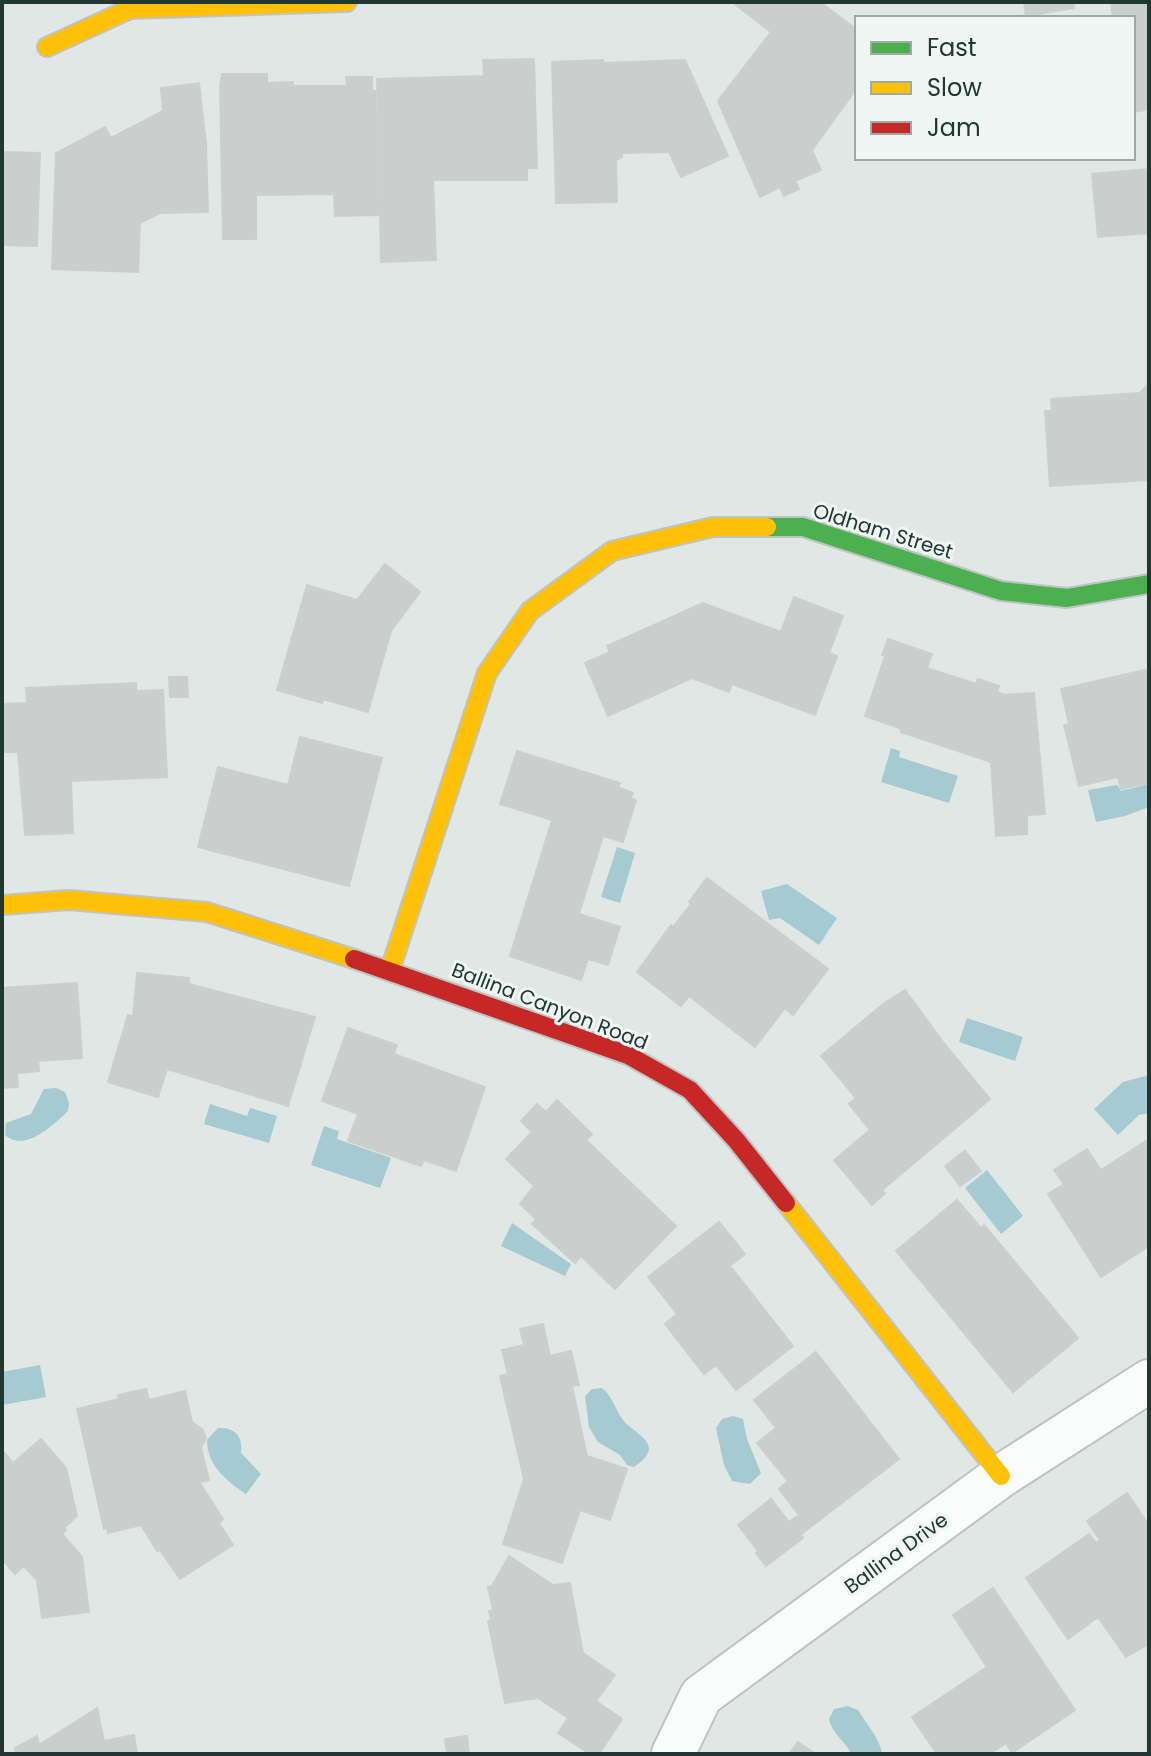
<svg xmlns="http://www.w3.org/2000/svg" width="1151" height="1756" font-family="Poppins,sans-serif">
<rect width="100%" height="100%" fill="#e1e7e4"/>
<path fill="#a5cad2" d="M 891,748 L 900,751 L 899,757 L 958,776 L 949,803 L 881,782 Z
M 1149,784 L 1149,807 L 1125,816 L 1096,822 L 1088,790 L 1117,785 L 1121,791 Z
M 617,847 L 635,853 L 620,903 L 601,897 Z
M 787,884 L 837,918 L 819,945 L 780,918 L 769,920 L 761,891 Z
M 967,1018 L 1023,1037 L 1015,1061 L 959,1042 Z
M 1149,1075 L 1149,1113 L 1139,1115 L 1118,1135 L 1094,1109 L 1123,1082 Z
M 56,1088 L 65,1092 L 69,1103 L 68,1111 C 53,1125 25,1153 5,1135 L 6,1123 L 31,1114 L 44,1089 Z
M 210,1104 L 247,1116 L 250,1108 L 277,1116 L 269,1143 L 204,1124 Z
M 324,1126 L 339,1131 L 337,1139 L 391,1158 L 380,1188 L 311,1165 Z
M 987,1170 L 1023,1216 L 1001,1234 L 965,1188 Z
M 512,1223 L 571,1264 L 565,1276 L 501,1246 Z
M 40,1365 L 46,1397 L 2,1405 L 2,1372 Z
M 602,1388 C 613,1397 615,1409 623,1420 C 635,1435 668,1444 634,1467 L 627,1465 L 620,1455 L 598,1442 L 589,1427 L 585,1396 L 592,1389 Z
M 733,1416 L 743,1419 L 747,1439 L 761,1473 L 750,1484 L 732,1481 L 724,1465 L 716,1428 L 722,1419 Z
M 218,1428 C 235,1427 243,1436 241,1453 L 261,1474 L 246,1494 C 227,1481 207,1466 207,1440 Z
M 848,1706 L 858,1710 C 866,1724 880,1738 882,1754 L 851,1754 C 845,1740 832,1734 829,1719 L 834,1709 Z"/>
<path fill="#cacfcd" stroke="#cad0cd" stroke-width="2" d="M 732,2 L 820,2 L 857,30 L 857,88 L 812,150 L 821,170 L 795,181 L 799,189 L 784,196 L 780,187 L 760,197 L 718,101 L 771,32 Z
M 1024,2 L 1073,2 L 1074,8 L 1026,16 Z
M 1111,2 L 1149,2 L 1149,108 L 1145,110 L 1133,112 L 1133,18 L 1113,18 Z
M 534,59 L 537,168 L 527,168 L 527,180 L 433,180 L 436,260 L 381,262 L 377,79 L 484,76 L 483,60 Z
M 603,60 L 603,63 L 685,60 L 728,156 L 681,177 L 669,152 L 622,153 L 622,157 L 616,160 L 617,202 L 556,203 L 552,62 Z
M 222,74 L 267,74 L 267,83 L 293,82 L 293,86 L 347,86 L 346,77 L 372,77 L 372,91 L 375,91 L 379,215 L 335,216 L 334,194 L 256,195 L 256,239 L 223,239 L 220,86 Z
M 199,83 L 206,144 L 208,212 L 160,213 L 140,223 L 138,272 L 52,269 L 56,153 L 105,127 L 111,138 L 163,111 L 161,88 Z
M 2,152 L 40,153 L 37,246 L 2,245 Z
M 1149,169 L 1149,233 L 1098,237 L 1092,174 Z
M 1149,383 L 1149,480 L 1050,486 L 1045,411 L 1052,411 L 1051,399 L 1140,393 Z
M 385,564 L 420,592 L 391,631 L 368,712 L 323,699 L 322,703 L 277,690 L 307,585 L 357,600 Z
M 794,597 L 843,616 L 829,653 L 837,656 L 815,715 L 732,684 L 729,692 L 692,678 L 608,716 L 585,663 L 610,652 L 607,646 L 703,603 L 781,632 Z
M 888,639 L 932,654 L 927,668 L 976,684 L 978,679 L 999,686 L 997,692 L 1004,695 L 1034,693 L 1045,814 L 1027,815 L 1027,834 L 996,836 L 991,762 L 901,732 L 902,729 L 865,716 L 885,656 L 882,655 Z
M 1149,669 L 1149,783 L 1121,789 L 1118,777 L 1079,786 L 1064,725 L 1069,724 L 1061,689 Z
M 169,677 L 187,677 L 188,697 L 170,697 Z
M 136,683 L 136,691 L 163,690 L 167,777 L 71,781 L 73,833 L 25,835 L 18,752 L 2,752 L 2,704 L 27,703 L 26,688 Z
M 300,737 L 382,758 L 349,886 L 198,847 L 218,767 L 288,785 Z
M 517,751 L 620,783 L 618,787 L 633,793 L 631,798 L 636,800 L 623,842 L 603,836 L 579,914 L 620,927 L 608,965 L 588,959 L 581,980 L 510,956 L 552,820 L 500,804 Z
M 707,878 L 828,969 L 793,1015 L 785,1008 L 755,1047 L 689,996 L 681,1006 L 637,972 L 671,925 L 673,927 L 691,904 L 689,902 Z
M 137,973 L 189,978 L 189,984 L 315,1017 L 288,1106 L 167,1069 L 158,1097 L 108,1082 L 128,1015 L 133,1017 Z
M 77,983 L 82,1058 L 38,1061 L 39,1071 L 17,1073 L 18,1087 L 2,1088 L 2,988 Z
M 905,990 L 943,1042 L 990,1099 L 882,1190 L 885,1193 L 872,1205 L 834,1160 L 870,1130 L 849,1104 L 856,1098 L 821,1056 L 883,1004 Z
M 348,1028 L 397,1045 L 394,1054 L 485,1087 L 456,1171 L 424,1160 L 421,1166 L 348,1141 L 358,1114 L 322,1101 Z
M 557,1100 L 592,1134 L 586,1140 L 676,1226 L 615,1289 L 581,1256 L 575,1263 L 532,1224 L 536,1219 L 520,1204 L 534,1186 L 506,1159 L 532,1132 L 521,1121 L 537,1104 L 546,1112 Z
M 1149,1139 L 1149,1246 L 1101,1277 L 1048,1194 L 1064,1184 L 1054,1170 L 1087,1149 L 1101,1170 Z
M 965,1151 L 981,1171 L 960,1186 L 945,1166 Z
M 957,1200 L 981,1228 L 984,1225 L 1078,1338 L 1013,1392 L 896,1251 Z
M 719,1222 L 745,1254 L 730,1266 L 793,1346 L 736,1390 L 716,1365 L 704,1374 L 665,1324 L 677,1314 L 648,1277 Z
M 543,1324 L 550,1356 L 571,1351 L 579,1385 L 572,1386 L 587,1456 L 627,1469 L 610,1520 L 580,1510 L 562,1563 L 503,1544 L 524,1479 L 500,1376 L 508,1374 L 502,1350 L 524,1345 L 520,1329 Z
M 816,1352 L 899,1459 L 800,1535 L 803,1538 L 766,1566 L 756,1553 L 758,1551 L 738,1525 L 771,1499 L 789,1522 L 799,1515 L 779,1489 L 788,1481 L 757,1443 L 776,1428 L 754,1400 Z
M 146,1389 L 149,1400 L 185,1391 L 192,1422 L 203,1430 L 206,1438 L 201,1448 L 209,1480 L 199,1482 L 223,1519 L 219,1523 L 233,1545 L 180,1579 L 160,1550 L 157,1551 L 141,1525 L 108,1533 L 107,1528 L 104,1529 L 77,1409 L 119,1399 L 118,1395 Z
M 41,1439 L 66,1468 L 77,1516 L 64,1528 L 66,1530 L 62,1534 L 82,1557 L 89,1612 L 42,1618 L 37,1580 L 24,1566 L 15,1574 L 2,1559 L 2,1450 L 13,1463 Z
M 1127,1493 L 1149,1525 L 1149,1602 L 1146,1604 L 1149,1609 L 1149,1644 L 1126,1657 L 1098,1617 L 1068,1639 L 1026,1578 L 1089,1534 L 1096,1543 L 1100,1540 L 1087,1521 Z
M 509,1556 L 553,1585 L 570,1583 L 583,1653 L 615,1675 L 596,1701 L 622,1719 L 599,1754 L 590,1754 L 558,1733 L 568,1718 L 538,1698 L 505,1703 L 488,1621 L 491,1620 L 489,1611 L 493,1610 L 488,1587 L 492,1586 Z
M 993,1588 L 1075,1710 L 1012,1753 L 1006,1743 L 990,1754 L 937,1754 L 912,1717 L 987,1667 L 953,1615 Z
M 97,1708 L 104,1741 L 134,1735 L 137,1754 L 16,1754 L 15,1748 L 37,1736 L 39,1745 Z
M 467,1736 L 469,1754 L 447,1754 L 445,1739 Z
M 798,1742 L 816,1754 L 789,1754 Z"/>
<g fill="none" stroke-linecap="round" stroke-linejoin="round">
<defs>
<path id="street" d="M 673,1754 L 701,1696 L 1001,1476 L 1149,1381"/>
<path id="fast" d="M 767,527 L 803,527 L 1001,591 L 1067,598 L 1149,584"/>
<path id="slow" d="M 47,47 L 130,9 L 347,2
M 2,905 L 69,900 L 207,912 L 354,959
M 390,970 L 487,673 L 530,611 L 612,551 L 713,527 L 767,527
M 786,1203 L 1001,1476"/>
<path id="jam" d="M 354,959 L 628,1055 L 690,1090 L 736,1140 L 786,1203"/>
</defs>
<use href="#street" stroke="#bec3c1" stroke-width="46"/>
<use href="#fast" stroke="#bec4c2" stroke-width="22"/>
<use href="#slow" stroke="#bec4c2" stroke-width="22"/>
<use href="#jam" stroke="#bec4c2" stroke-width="22"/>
<use href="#street" stroke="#fafbfb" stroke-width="42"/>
<use href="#fast" stroke="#4caf50" stroke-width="18"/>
<use href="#slow" stroke="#ffc107" stroke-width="18"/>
<use href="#jam" stroke="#c62828" stroke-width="18"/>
</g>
<g text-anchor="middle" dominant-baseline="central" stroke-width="6" stroke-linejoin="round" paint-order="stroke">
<g font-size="20" fill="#213732" stroke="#eff6f3">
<text transform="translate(883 531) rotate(17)">Oldham Street</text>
<text transform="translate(550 1006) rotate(21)">Ballina Canyon Road</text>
<text transform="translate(896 1553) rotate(-36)">Ballina Drive</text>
</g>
</g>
<rect width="1151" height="1756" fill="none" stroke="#213732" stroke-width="8"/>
<rect x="855" y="16" width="280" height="144" fill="#eff6f3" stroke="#9daaa6" stroke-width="2"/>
<rect x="871" y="42" width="40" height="12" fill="#4caf50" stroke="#9daaa6" stroke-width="2"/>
<text x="927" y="56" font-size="24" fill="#213732">Fast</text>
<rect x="871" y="82" width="40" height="12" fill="#ffc107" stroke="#9daaa6" stroke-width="2"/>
<text x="927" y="96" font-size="24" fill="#213732">Slow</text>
<rect x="871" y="122" width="40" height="12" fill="#c62828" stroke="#9daaa6" stroke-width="2"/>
<text x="927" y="136" font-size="24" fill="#213732">Jam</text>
</svg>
